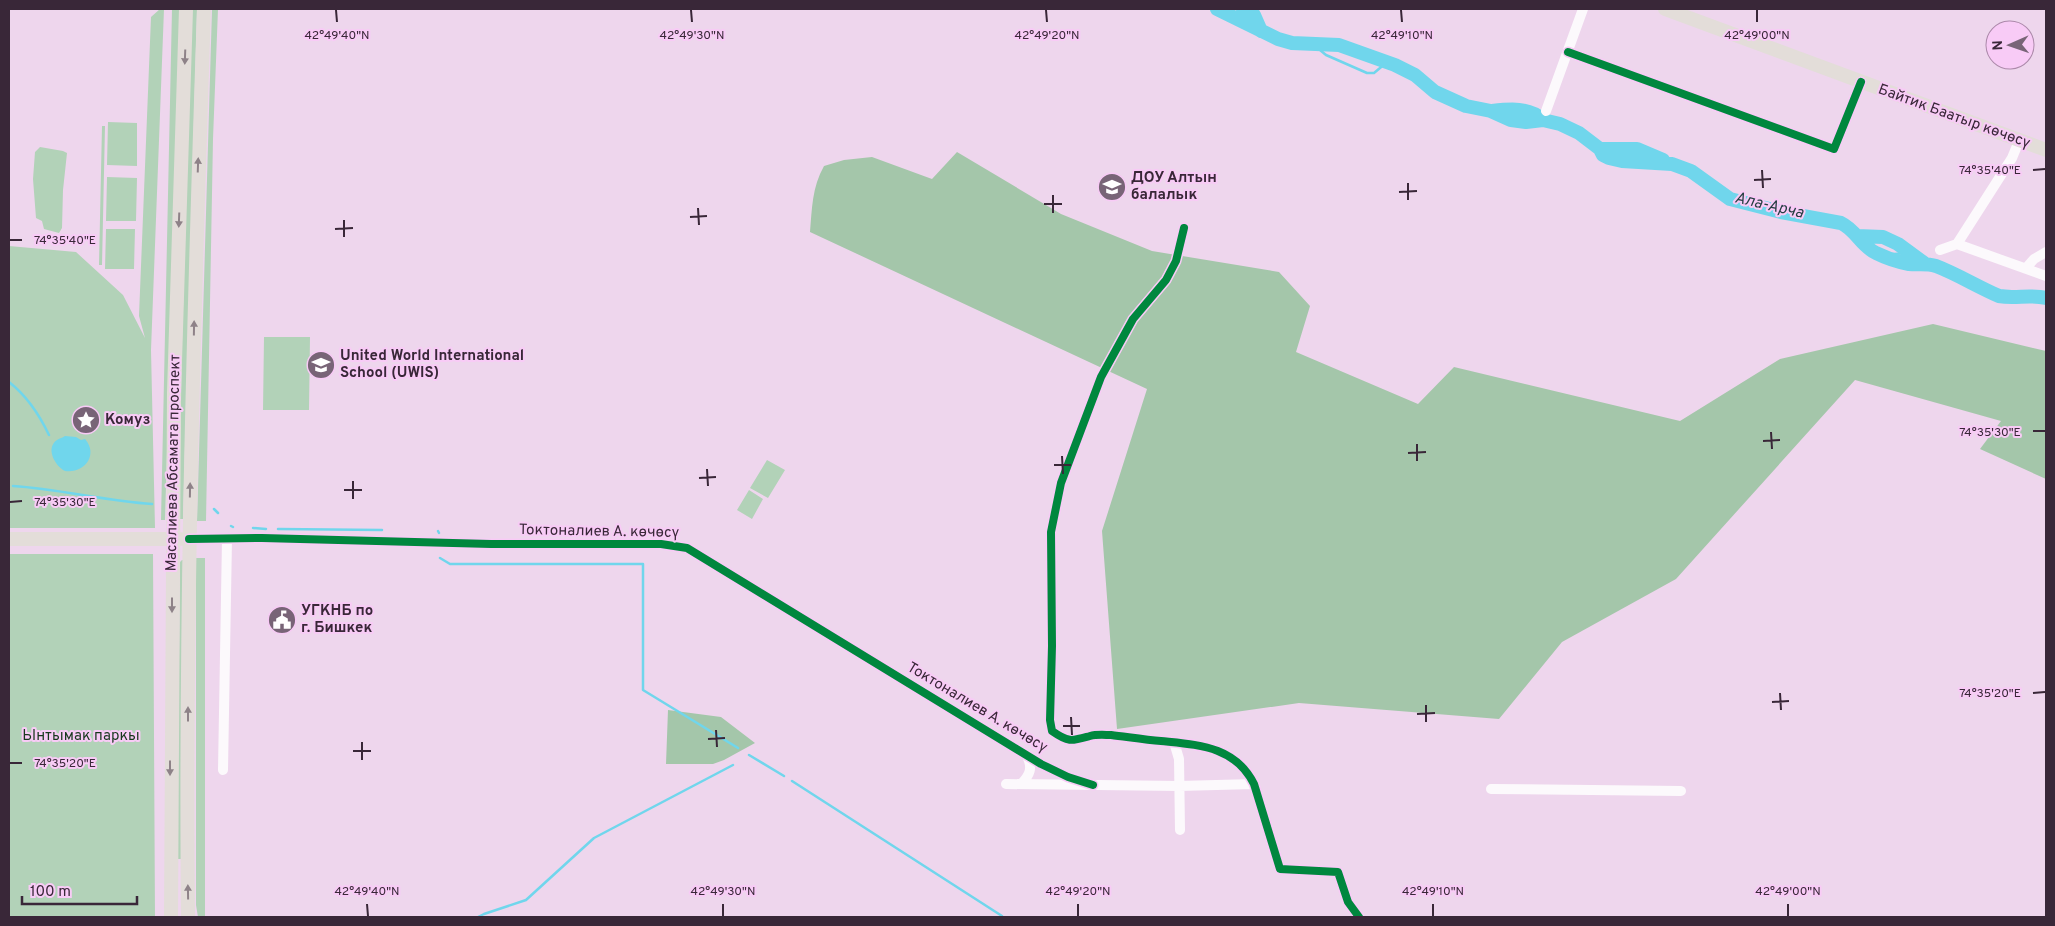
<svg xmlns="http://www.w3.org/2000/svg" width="2055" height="926" font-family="Overpass,sans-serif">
<rect width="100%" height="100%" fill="#eed6ed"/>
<path fill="#b2d2b8" d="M 160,9 L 164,9 L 151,350 L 155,528 L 9,528 L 9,246 L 76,252 L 123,295 L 145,338 L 139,316 L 151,17 Z
M 172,9 L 180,9 L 165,520 L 161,520 Z
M 192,9 L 197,9 L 183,519 L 179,519 L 182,342 Z
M 212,9 L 218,9 L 213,139 L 206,521 L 197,521 Z
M 108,122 L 137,123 L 137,166 L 107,165 Z
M 102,126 L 105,126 L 102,265 L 99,265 Z
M 40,147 L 63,151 L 67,153 L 63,190 L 62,228 L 59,233 L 44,229 L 42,221 L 36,218 L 33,179 L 35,152 Z
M 107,177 L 137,178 L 136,221 L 106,221 Z
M 106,229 L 135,229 L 134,269 L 105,269 Z
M 264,337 L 310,337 L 309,410 L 263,410 Z
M 767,460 L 785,470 L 768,498 L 750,488 Z
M 749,490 L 763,499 L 752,519 L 737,510 Z
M 9,554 L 153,554 L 155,917 L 9,917 Z
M 196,558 L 205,558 L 205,917 L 198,917 L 196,905 Z
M 182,560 L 183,560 L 181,859 L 177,859 L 180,562 Z"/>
<path fill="#a4c6aa" d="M 957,152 L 1061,214 L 1152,251 L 1279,272 L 1310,306 L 1296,352 L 1418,404 L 1454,367 L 1680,421 L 1780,359 L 1933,324 L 2046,351 L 2046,479 L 1980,449 L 2001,421 L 1855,380 L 1676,579 L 1562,642 L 1499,719 L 1299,703 L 1117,729 L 1102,531 L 1147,389 L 810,232 C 812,209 812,187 824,166 L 844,160 L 872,157 L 932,179 Z
M 668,710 L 721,717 L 755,743 L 724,760 L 713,764 L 666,764 Z"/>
<path fill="#70d6ec" d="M 65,436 L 76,437 L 81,440 L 85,439 C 99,455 84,474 65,471 C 55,466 45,448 57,440 C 60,438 62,438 65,436 Z"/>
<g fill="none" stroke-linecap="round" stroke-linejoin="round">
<path stroke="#70d6ec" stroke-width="2.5" d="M 1314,45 L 1326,55 L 1367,73 L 1374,73 L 1386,63
M 1880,255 L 1908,253
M 9,382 C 27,396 39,414 49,435
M 13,486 C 60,489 105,501 152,504
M 214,509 L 218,513
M 231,526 L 233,527
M 253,528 L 266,529
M 278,529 L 382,530
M 438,531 L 439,533
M 440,558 L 450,564 L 643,564 L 643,690 L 738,748
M 749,755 L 784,776
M 792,781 L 1002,916
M 478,917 L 484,914 L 526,900 L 594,838 L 733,765"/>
<path stroke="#70d6ec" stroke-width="14" d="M 1217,9 L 1278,39 L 1292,43 L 1339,45 L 1395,65 L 1415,75 L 1435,92 L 1466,106 L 1491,111 L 1511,120 L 1526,122 L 1543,120 L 1560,124 L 1579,133 L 1600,149 L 1603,155 L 1609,158 L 1622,161 L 1672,164 L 1691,171 L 1730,199 L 1781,212 L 1841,223 C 1856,230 1861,246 1876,253 C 1886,258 1898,262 1909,264 C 1918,265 1926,263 1936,266 C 1957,274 1978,287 1999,296 C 2015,299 2030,294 2046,298
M 1243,9 L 1254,15 L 1261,31
M 1492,111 C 1510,109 1529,107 1543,120
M 1600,149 L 1637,149 L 1663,160
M 1857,236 L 1883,237 L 1898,244 L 1924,263"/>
<path stroke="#fcf9fc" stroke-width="10" d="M 1568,52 L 1834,149 L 1861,82
M 1546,111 L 1583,9
M 1184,228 L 1176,261 L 1166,280 L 1133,319 L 1101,377 L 1061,483 L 1051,532 L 1052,646 L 1050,720 L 1052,731 C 1069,743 1072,741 1090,736 C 1097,734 1105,735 1111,735 C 1128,737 1145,740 1161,741 C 1199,745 1235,746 1254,784 L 1280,869 L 1338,872 L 1348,902 L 1359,917
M 1957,244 L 2046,276
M 1940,250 L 1957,244 L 2012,158 L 2019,141
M 2026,268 L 2034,259 L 2046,252
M 189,539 L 262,538 L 491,544 L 661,544 L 687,548 L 1041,764 L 1068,777 L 1093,785
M 1174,742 L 1179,759 L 1180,830
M 223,770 L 227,539
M 1006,784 L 1179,786 L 1254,784
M 1021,784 C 1030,775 1033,768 1027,756
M 1491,789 L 1681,791"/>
<path stroke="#e3ddd9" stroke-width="14" d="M 1665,9 L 2046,150
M 9,539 L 180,539
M 171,917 L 174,393 L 186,9
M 188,917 C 185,614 194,311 204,9"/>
<defs>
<path id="cycleway" d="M 1568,52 L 1834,149 L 1861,82
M 1184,228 L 1176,261 L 1166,280 L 1133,319 L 1101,377 L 1061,483 L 1051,532 L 1052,646 L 1050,720 L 1052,731 C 1069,743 1072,741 1090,736 C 1097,734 1105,735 1111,735 C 1128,737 1145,740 1161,741 C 1199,745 1235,746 1254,784 L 1280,869 L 1338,872 L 1348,902 L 1359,917
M 189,539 L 262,538 L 491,544 L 661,544 L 687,548 L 1041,764 L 1068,777 L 1093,785"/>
</defs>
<use href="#cycleway" stroke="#f8cbf6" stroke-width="11"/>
<use href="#cycleway" stroke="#00873e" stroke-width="8"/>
</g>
<defs><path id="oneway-solid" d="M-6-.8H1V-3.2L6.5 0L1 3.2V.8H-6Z" transform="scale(1.25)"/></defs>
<g fill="#8e8288">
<use href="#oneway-solid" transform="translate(185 57) rotate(92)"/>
<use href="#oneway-solid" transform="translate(198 165) rotate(-88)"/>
<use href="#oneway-solid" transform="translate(179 220) rotate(92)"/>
<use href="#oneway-solid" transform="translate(194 328) rotate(-89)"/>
<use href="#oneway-solid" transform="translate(190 490) rotate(-89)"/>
<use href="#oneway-solid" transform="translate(172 605) rotate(90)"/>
<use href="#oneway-solid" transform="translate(188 714) rotate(-90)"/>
<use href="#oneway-solid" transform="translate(170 768) rotate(90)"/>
<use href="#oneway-solid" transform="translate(188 892) rotate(-91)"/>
</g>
<path fill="none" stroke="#392738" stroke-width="2" d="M 336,10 L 337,22M 691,10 L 692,22M 1046,10 L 1047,22M 1401,10 L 1402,22M 1757,10 L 1757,22M 1762,170 L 1763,188M 2033,170 L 2045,169M 1754,180 L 1771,179M 1408,183 L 1408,200M 1399,192 L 1417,191M 1053,195 L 1053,213M 1044,204 L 1062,204M 698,208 L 699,225M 690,217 L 707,216M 344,220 L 344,237M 335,229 L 353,228M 10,240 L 22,240M 2033,431 L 2045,431M 1771,432 L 1772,449M 1763,441 L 1780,440M 1417,444 L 1417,461M 1408,453 L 1426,452M 1062,456 L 1063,474M 1054,465 L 1071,465M 707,469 L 708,486M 699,478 L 716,477M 353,481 L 353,499M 344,490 L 362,490M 10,502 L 22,501M 1780,693 L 1781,710M 2033,693 L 2045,692M 1772,702 L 1789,701M 1426,705 L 1426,722M 1417,714 L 1435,713M 1071,717 L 1072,735M 1063,726 L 1080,726M 716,730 L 717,747M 708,739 L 725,738M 362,742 L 362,760M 353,751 L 371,751M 10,763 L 22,763M 367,904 L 368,916M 723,904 L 723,916M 1078,904 L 1078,916M 1433,904 L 1433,916M 1788,904 L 1788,916"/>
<defs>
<symbol id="school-disc" viewBox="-11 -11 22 22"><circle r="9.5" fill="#786477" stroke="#f8cbf6"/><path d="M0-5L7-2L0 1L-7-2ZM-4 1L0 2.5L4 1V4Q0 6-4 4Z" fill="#fff"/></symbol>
<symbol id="sight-disc" viewBox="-11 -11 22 22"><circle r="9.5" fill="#786477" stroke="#f8cbf6"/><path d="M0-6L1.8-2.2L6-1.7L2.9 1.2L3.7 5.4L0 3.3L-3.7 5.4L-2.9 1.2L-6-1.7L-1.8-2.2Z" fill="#fff"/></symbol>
<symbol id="civic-disc" viewBox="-11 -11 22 22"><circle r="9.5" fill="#786477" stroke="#f8cbf6"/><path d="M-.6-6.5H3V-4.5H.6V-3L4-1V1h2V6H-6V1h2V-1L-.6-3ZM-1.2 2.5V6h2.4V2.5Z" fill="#fff"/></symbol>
</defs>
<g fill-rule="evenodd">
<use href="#school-disc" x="1096" y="171" width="32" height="32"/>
<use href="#school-disc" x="305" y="349" width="32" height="32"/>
<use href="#sight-disc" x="70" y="404" width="32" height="32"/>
<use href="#civic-disc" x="266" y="604" width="32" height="32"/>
</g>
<g text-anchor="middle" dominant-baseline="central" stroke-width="4" stroke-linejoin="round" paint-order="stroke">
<g font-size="15" fill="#392738" stroke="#f8cbf6">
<text transform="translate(1954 117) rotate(20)">Байтик Баатыр көчөсү</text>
<text transform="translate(174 463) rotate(-89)">Масалиева Абсамата проспект</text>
<text transform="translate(599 532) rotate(1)">Токтоналиев А. көчөсү</text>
<text transform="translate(977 708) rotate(31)">Токтоналиев А. көчөсү</text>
</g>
<g font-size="15" font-weight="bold" fill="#392738" stroke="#f8cbf6" text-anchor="start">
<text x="1131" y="178">ДОУ Алтын<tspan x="1131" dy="17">балалык</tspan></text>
<text x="340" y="356">United World International<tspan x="340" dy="17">School (UWIS)</tspan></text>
<text x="105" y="420">Комуз</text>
<text x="301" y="611">УГКНБ по<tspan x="301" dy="17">г. Бишкек</tspan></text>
</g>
<g font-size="15" fill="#16381c" stroke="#f8cbf6">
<text x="81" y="736">Ынтымак паркы</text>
</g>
<g font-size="16" font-style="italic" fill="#263f43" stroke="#f8cbf6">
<text transform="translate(1769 206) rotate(13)">Ала-Арча</text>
</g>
</g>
<g font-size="12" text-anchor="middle" fill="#392738" stroke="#f8cbf6" stroke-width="4" stroke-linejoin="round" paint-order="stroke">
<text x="337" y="39">42°49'40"N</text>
<text x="692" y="39">42°49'30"N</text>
<text x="1047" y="39">42°49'20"N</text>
<text x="1402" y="39">42°49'10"N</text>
<text x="1757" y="39">42°49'00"N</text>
<text x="1990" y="174">74°35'40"E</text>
<text x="65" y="244">74°35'40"E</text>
<text x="1990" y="436">74°35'30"E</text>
<text x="65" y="506">74°35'30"E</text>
<text x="1990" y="697">74°35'20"E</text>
<text x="65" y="767">74°35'20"E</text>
<text x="367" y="895">42°49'40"N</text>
<text x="723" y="895">42°49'30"N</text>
<text x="1078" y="895">42°49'20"N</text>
<text x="1433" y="895">42°49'10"N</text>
<text x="1788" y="895">42°49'00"N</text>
</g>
<rect width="2055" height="926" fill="none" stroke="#392738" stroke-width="20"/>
<g transform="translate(2010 45) rotate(268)"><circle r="24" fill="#f8cbf6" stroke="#ac89aa"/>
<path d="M0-4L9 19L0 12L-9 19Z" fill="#786477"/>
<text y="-8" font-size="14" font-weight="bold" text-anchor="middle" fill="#392738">N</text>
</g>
<path d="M22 896v8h115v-8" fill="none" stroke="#392738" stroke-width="2.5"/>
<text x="30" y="896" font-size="15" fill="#392738" stroke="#f8cbf6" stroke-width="4" paint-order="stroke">100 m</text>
</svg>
